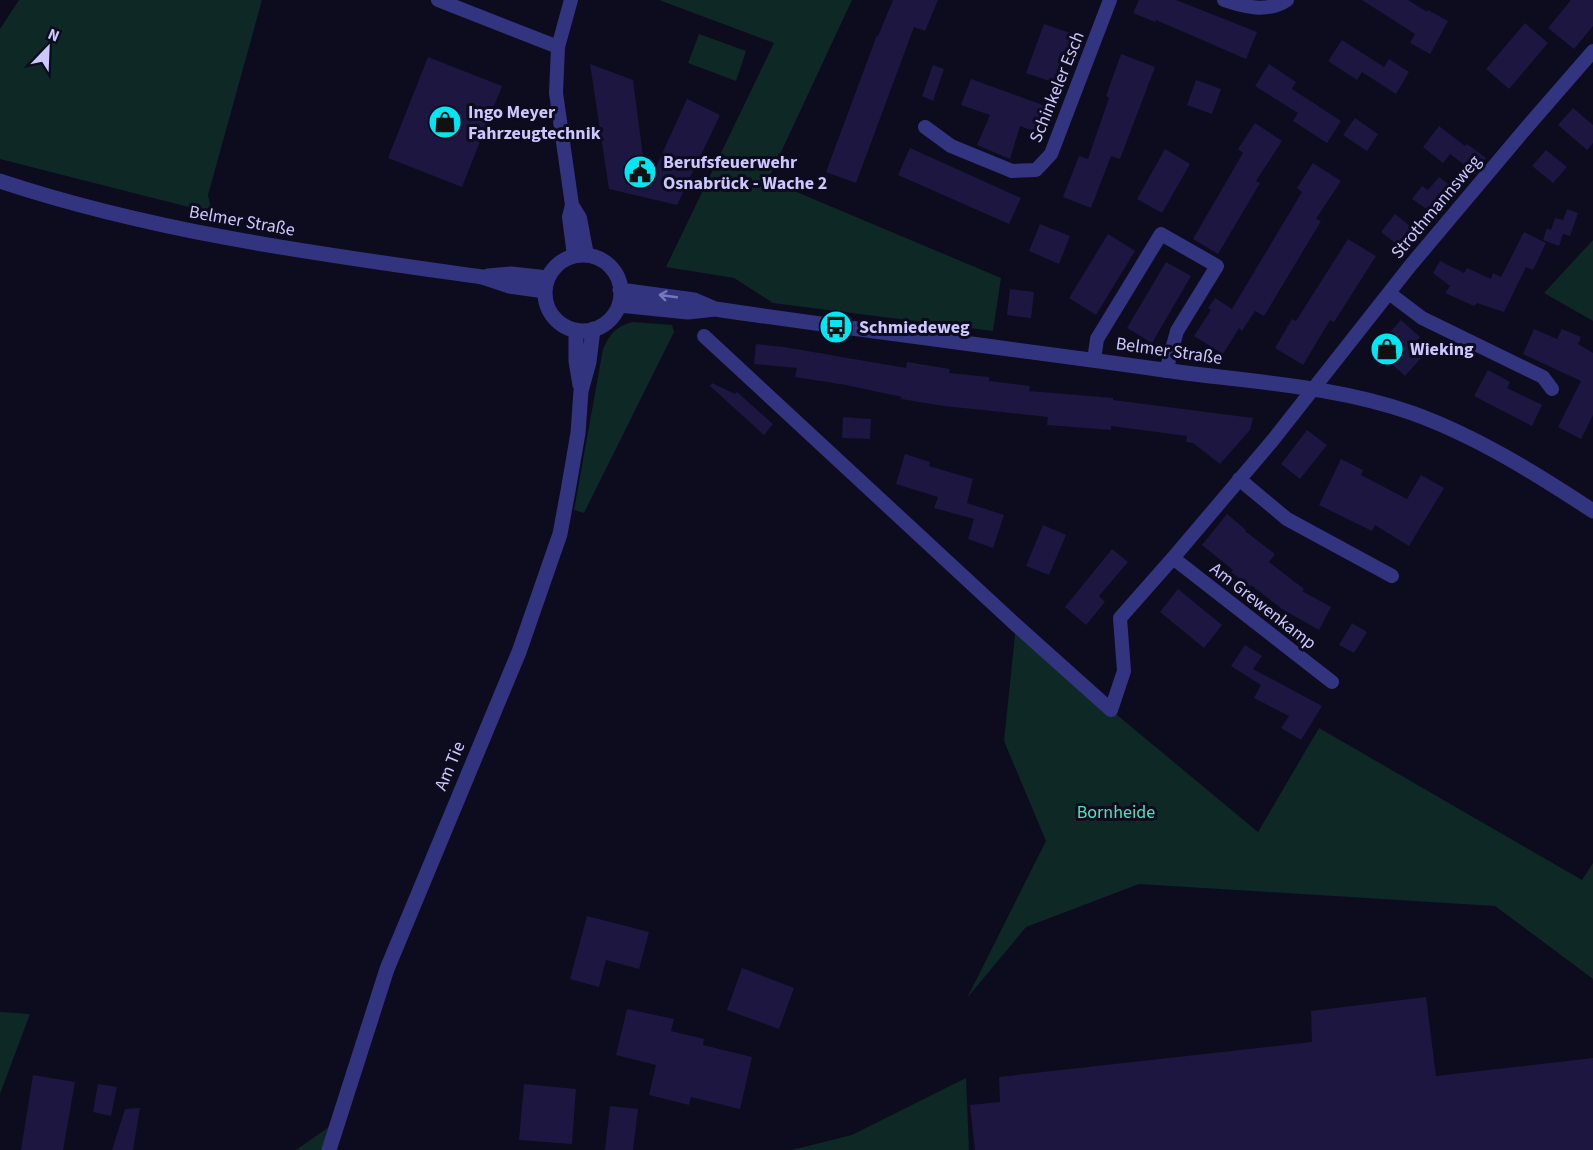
<svg xmlns="http://www.w3.org/2000/svg" width="1593" height="1150" font-family="'Source Sans 3',sans-serif">
<rect width="100%" height="100%" fill="#0d0b1e"/>
<path fill="#0e2826" d="M 19,0 L 262,0 L 208,195 L 212,213 L 0,159 L 0,29 Z
M 659,0 L 852,0 L 768,180 L 1001,278 L 993,331 L 773,303 L 734,278 L 666,267 L 774,43 Z
M 699,34 L 746,51 L 736,81 L 688,63 Z
M 1593,240 L 1593,321 L 1544,293 Z
M 633,322 L 672,325 L 674,332 L 584,513 L 574,510 L 603,349 C 610,334 616,326 633,322 Z
M 1016,625 L 1111,710 L 1258,832 L 1319,728 L 1582,880 L 1593,863 L 1593,979 L 1495,906 L 1139,884 L 1026,927 L 967,998 L 1046,841 L 1004,741 Z
M 0,1012 L 30,1014 L 0,1094 Z
M 966,1078 L 969,1150 L 792,1150 L 852,1135 Z
M 339,1120 L 329,1150 L 296,1150 Z"/>
<path fill="#1d1640" d="M 893,0 L 938,0 L 925,31 L 914,27 L 856,183 L 826,172 L 877,35 L 878,36 Z
M 1139,0 L 1176,0 L 1257,32 L 1246,59 L 1156,20 L 1155,22 L 1133,13 Z
M 1362,0 L 1408,0 L 1427,12 L 1428,10 L 1448,21 L 1430,54 L 1410,43 L 1415,34 Z
M 1571,0 L 1593,0 L 1593,26 L 1574,49 L 1548,28 Z
M 1525,23 L 1548,43 L 1509,89 L 1486,69 Z
M 1044,24 L 1076,35 L 1058,84 L 1026,73 Z
M 1342,40 L 1384,67 L 1389,59 L 1409,72 L 1396,94 L 1362,72 L 1357,80 L 1328,61 Z
M 1121,54 L 1155,67 L 1120,159 L 1111,156 L 1091,208 L 1063,197 L 1079,156 L 1088,159 L 1109,98 L 1106,96 Z
M 428,57 L 502,86 L 462,187 L 388,158 Z
M 590,64 L 633,80 L 647,187 L 687,99 L 720,115 L 677,205 L 609,189 Z
M 1269,64 L 1296,82 L 1292,89 L 1341,121 L 1327,143 L 1293,121 L 1298,113 L 1255,86 Z
M 933,65 L 944,69 L 933,101 L 922,96 Z
M 971,79 L 1048,107 L 1039,133 L 1020,126 L 1010,159 L 977,145 L 990,115 L 961,105 Z
M 1196,80 L 1221,89 L 1212,114 L 1187,105 Z
M 1573,108 L 1593,125 L 1593,143 L 1587,150 L 1558,125 Z
M 1355,118 L 1378,134 L 1367,151 L 1343,135 Z
M 1255,123 L 1282,141 L 1256,181 L 1260,183 L 1218,254 L 1193,239 L 1243,153 L 1238,149 Z
M 1439,126 L 1465,146 L 1467,144 L 1486,158 L 1475,173 L 1450,154 L 1443,163 L 1423,147 Z
M 910,148 L 1021,198 L 1009,224 L 898,175 Z
M 1165,149 L 1190,164 L 1162,213 L 1137,199 Z
M 1546,150 L 1567,167 L 1553,183 L 1532,166 Z
M 1313,163 L 1341,181 L 1316,219 L 1321,221 L 1264,316 L 1255,311 L 1242,331 L 1239,328 L 1223,354 L 1194,336 L 1211,310 L 1208,308 L 1215,298 L 1232,309 L 1302,192 L 1297,188 Z
M 1439,177 L 1457,191 L 1448,202 L 1445,199 L 1434,214 L 1412,199 L 1422,186 L 1428,190 Z
M 1567,209 L 1578,213 L 1570,236 L 1563,234 L 1559,246 L 1543,240 L 1547,228 L 1551,230 L 1555,218 L 1563,220 Z
M 1395,214 L 1416,231 L 1402,248 L 1381,232 Z
M 1040,224 L 1070,236 L 1059,264 L 1029,251 Z
M 1524,232 L 1546,243 L 1533,270 L 1526,267 L 1504,312 L 1477,303 L 1474,306 L 1445,293 L 1450,286 L 1433,273 L 1440,261 L 1464,273 L 1467,268 L 1491,279 L 1493,273 L 1501,277 Z
M 1108,234 L 1135,251 L 1096,315 L 1069,298 Z
M 1348,239 L 1376,256 L 1334,322 L 1330,320 L 1303,365 L 1275,348 L 1292,319 L 1296,321 Z
M 1166,262 L 1191,276 L 1152,343 L 1127,328 Z
M 1010,289 L 1034,292 L 1031,318 L 1007,315 Z
M 1401,320 L 1420,337 L 1410,348 L 1421,358 L 1405,376 L 1375,349 Z
M 1534,329 L 1557,339 L 1562,329 L 1581,337 L 1578,344 L 1593,353 L 1593,415 L 1581,439 L 1558,427 L 1581,381 L 1523,354 Z
M 756,344 L 784,347 L 906,368 L 907,362 L 950,369 L 949,373 L 989,377 L 989,381 L 1030,386 L 1029,391 L 1113,398 L 1113,400 L 1253,418 L 1250,430 L 1220,464 L 1193,443 L 1186,442 L 1187,436 L 1111,426 L 1111,430 L 1047,425 L 1048,417 L 944,406 L 901,399 L 902,397 L 846,385 L 795,377 L 797,368 L 754,364 Z
M 1488,370 L 1510,382 L 1507,388 L 1542,405 L 1532,426 L 1474,396 Z
M 712,383 L 735,394 L 737,392 L 773,424 L 764,435 L 710,386 Z
M 843,417 L 871,419 L 870,439 L 842,438 Z
M 1307,430 L 1327,445 L 1300,479 L 1281,464 Z
M 905,454 L 930,462 L 929,466 L 973,479 L 967,503 L 1004,515 L 993,548 L 968,539 L 974,519 L 934,508 L 938,497 L 896,484 Z
M 1341,459 L 1363,470 L 1361,475 L 1407,499 L 1421,475 L 1444,488 L 1409,546 L 1375,525 L 1372,531 L 1319,505 Z
M 1227,514 L 1246,530 L 1245,531 L 1275,554 L 1269,562 L 1304,589 L 1302,591 L 1331,607 L 1319,630 L 1282,609 L 1251,585 L 1250,587 L 1231,572 L 1233,570 L 1202,545 Z
M 1043,525 L 1066,535 L 1049,575 L 1026,566 Z
M 1112,549 L 1128,562 L 1099,596 L 1105,602 L 1086,625 L 1065,607 Z
M 1178,589 L 1222,625 L 1204,648 L 1160,612 Z
M 1352,623 L 1367,632 L 1354,653 L 1339,645 Z
M 1245,645 L 1262,656 L 1253,669 L 1322,706 L 1301,740 L 1281,728 L 1289,716 L 1254,698 L 1261,685 L 1231,666 Z
M 587,916 L 649,932 L 639,969 L 606,960 L 599,987 L 570,979 Z
M 742,968 L 794,988 L 779,1029 L 727,1010 Z
M 1426,997 L 1436,1076 L 1593,1058 L 1593,1150 L 975,1150 L 970,1105 L 1000,1102 L 999,1077 L 1312,1042 L 1311,1011 Z
M 627,1009 L 674,1019 L 671,1031 L 704,1039 L 703,1045 L 752,1057 L 740,1109 L 691,1097 L 689,1105 L 649,1095 L 656,1065 L 616,1055 Z
M 33,1075 L 75,1082 L 63,1150 L 21,1150 Z
M 98,1084 L 117,1087 L 111,1116 L 93,1112 Z
M 524,1084 L 576,1089 L 572,1144 L 519,1140 Z
M 610,1106 L 638,1109 L 633,1150 L 605,1150 Z
M 140,1108 L 133,1150 L 112,1150 L 125,1109 Z"/>
<g fill="none" stroke-linecap="round" stroke-linejoin="round">
<path stroke="#333480" stroke-width="14" d="M 438,0 L 558,47
M 571,0 L 558,47 L 556,93 L 572,205 L 569,217 L 574,256
M 1224,0 C 1244,7 1268,13 1287,0
M 925,127 L 951,146 L 1012,171 L 1036,170 L 1051,154 L 1110,0
M 572,205 L 580,218 L 587,255
M 1389,293 L 1422,318 L 1543,377 L 1552,389
M 704,336 L 1016,625 L 1111,710 L 1124,671 L 1120,618 L 1173,558 L 1273,440 L 1410,266 L 1521,134 L 1593,51
M 1094,360 L 1097,339 L 1161,234 L 1217,266 L 1177,331 L 1166,371
M 1239,479 L 1287,519 L 1392,576
M 1173,558 L 1332,682"/>
<path stroke="#333480" stroke-width="15" d="M 0,181 C 157,233 319,254 482,277 L 509,286 L 545,291
M545 293a38 38 0 1 1 76 0a38 38 0 1 1-76 0Z
M 488,276 L 511,274 L 548,278
M 620,290 L 694,300 L 715,309
M 619,305 L 688,312 L 715,309 C 864,331 1015,349 1164,370 C 1247,382 1333,385 1412,413 C 1476,436 1537,474 1593,511
M 576,330 L 576,361 L 580,385
M 329,1150 L 387,969 L 519,652 L 560,534 L 568,491 L 578,433 L 581,391 L 589,362 L 593,329"/>
</g>
<defs><path id="oneway-shaft" d="M-6 0H5M1.5-3L5.5 0L1.5 3" fill="none" stroke-width="1.6" stroke-linecap="round" stroke-linejoin="round" transform="scale(1.5)"/></defs>
<use stroke="#7877b9" href="#oneway-shaft" transform="translate(668 296) rotate(-172)"/>
<defs>
<symbol id="shop-disc" viewBox="-11 -11 22 22"><circle r="9.5" fill="#00e6f3" stroke="#0d0b1e"/><path d="M-5-2.5h2.3a2.7 3.5 0 0 1 5.4 0H5L5.5 6h-11ZM-1.5-2.5h3a1.5 2.3 0 0 0-3 0Z" fill="#111"/></symbol>
<symbol id="civic-disc" viewBox="-11 -11 22 22"><circle r="9.5" fill="#00e6f3" stroke="#0d0b1e"/><path d="M-.6-6.5H3V-4.5H.6V-3L4-1V1h2V6H-6V1h2V-1L-.6-3ZM-1.2 2.5V6h2.4V2.5Z" fill="#111"/></symbol>
<symbol id="bus-disc" viewBox="-11 -11 22 22"><circle r="9.5" fill="#00e6f3" stroke="#0d0b1e"/><path d="M-5-6H5V4H4V6H2V4H-2V6H-4V4H-5ZM-3.5-4V0h7V-4ZM-3.5 1.2v1.5H-2V1.2ZM2 1.2v1.5H3.5V1.2Z" fill="#111"/></symbol>
</defs>
<g fill-rule="evenodd">
<use href="#shop-disc" x="426" y="103" width="38" height="38"/>
<use href="#civic-disc" x="621" y="153" width="38" height="38"/>
<use href="#bus-disc" x="817" y="308" width="38" height="38"/>
<use href="#shop-disc" x="1368" y="330" width="38" height="38"/>
</g>
<g text-anchor="middle" dominant-baseline="central" stroke-width="6" stroke-linejoin="round" paint-order="stroke">
<g font-size="18" fill="#ccc8ff" stroke="#0d0b1e">
<text transform="translate(1057 87) rotate(-68)">Schinkeler Esch</text>
<text transform="translate(1436 207) rotate(-50)">Strothmannsweg</text>
<text transform="translate(242 221) rotate(10)">Belmer Straße</text>
<text transform="translate(1169 351) rotate(8)">Belmer Straße</text>
<text transform="translate(1263 606) rotate(38)">Am Grewenkamp</text>
<text transform="translate(450 766) rotate(-67)">Am Tie</text>
</g>
<g font-size="18" font-weight="bold" fill="#ccc8ff" stroke="#0d0b1e" text-anchor="start">
<text x="468" y="112">Ingo Meyer<tspan x="468" dy="21">Fahrzeugtechnik</tspan></text>
<text x="663" y="162">Berufsfeuerwehr<tspan x="663" dy="21">Osnabrück - Wache 2</tspan></text>
<text x="859" y="327">Schmiedeweg</text>
<text x="1410" y="349">Wieking</text>
</g>
<g font-size="18" fill="#4fe4b8" stroke="#0d0b1e">
<text x="1116" y="812">Bornheide</text>
</g>
</g>
<g transform="translate(48 48) rotate(23)" stroke="#0d0b1e" stroke-width="4.5" paint-order="stroke">
<path d="M0-4.5L10 22L0 15L-10 22Z" fill="#ccc8ff"/>
<text y="-9" font-size="16" font-weight="bold" text-anchor="middle" fill="#ccc8ff">N</text>
</g>
</svg>
